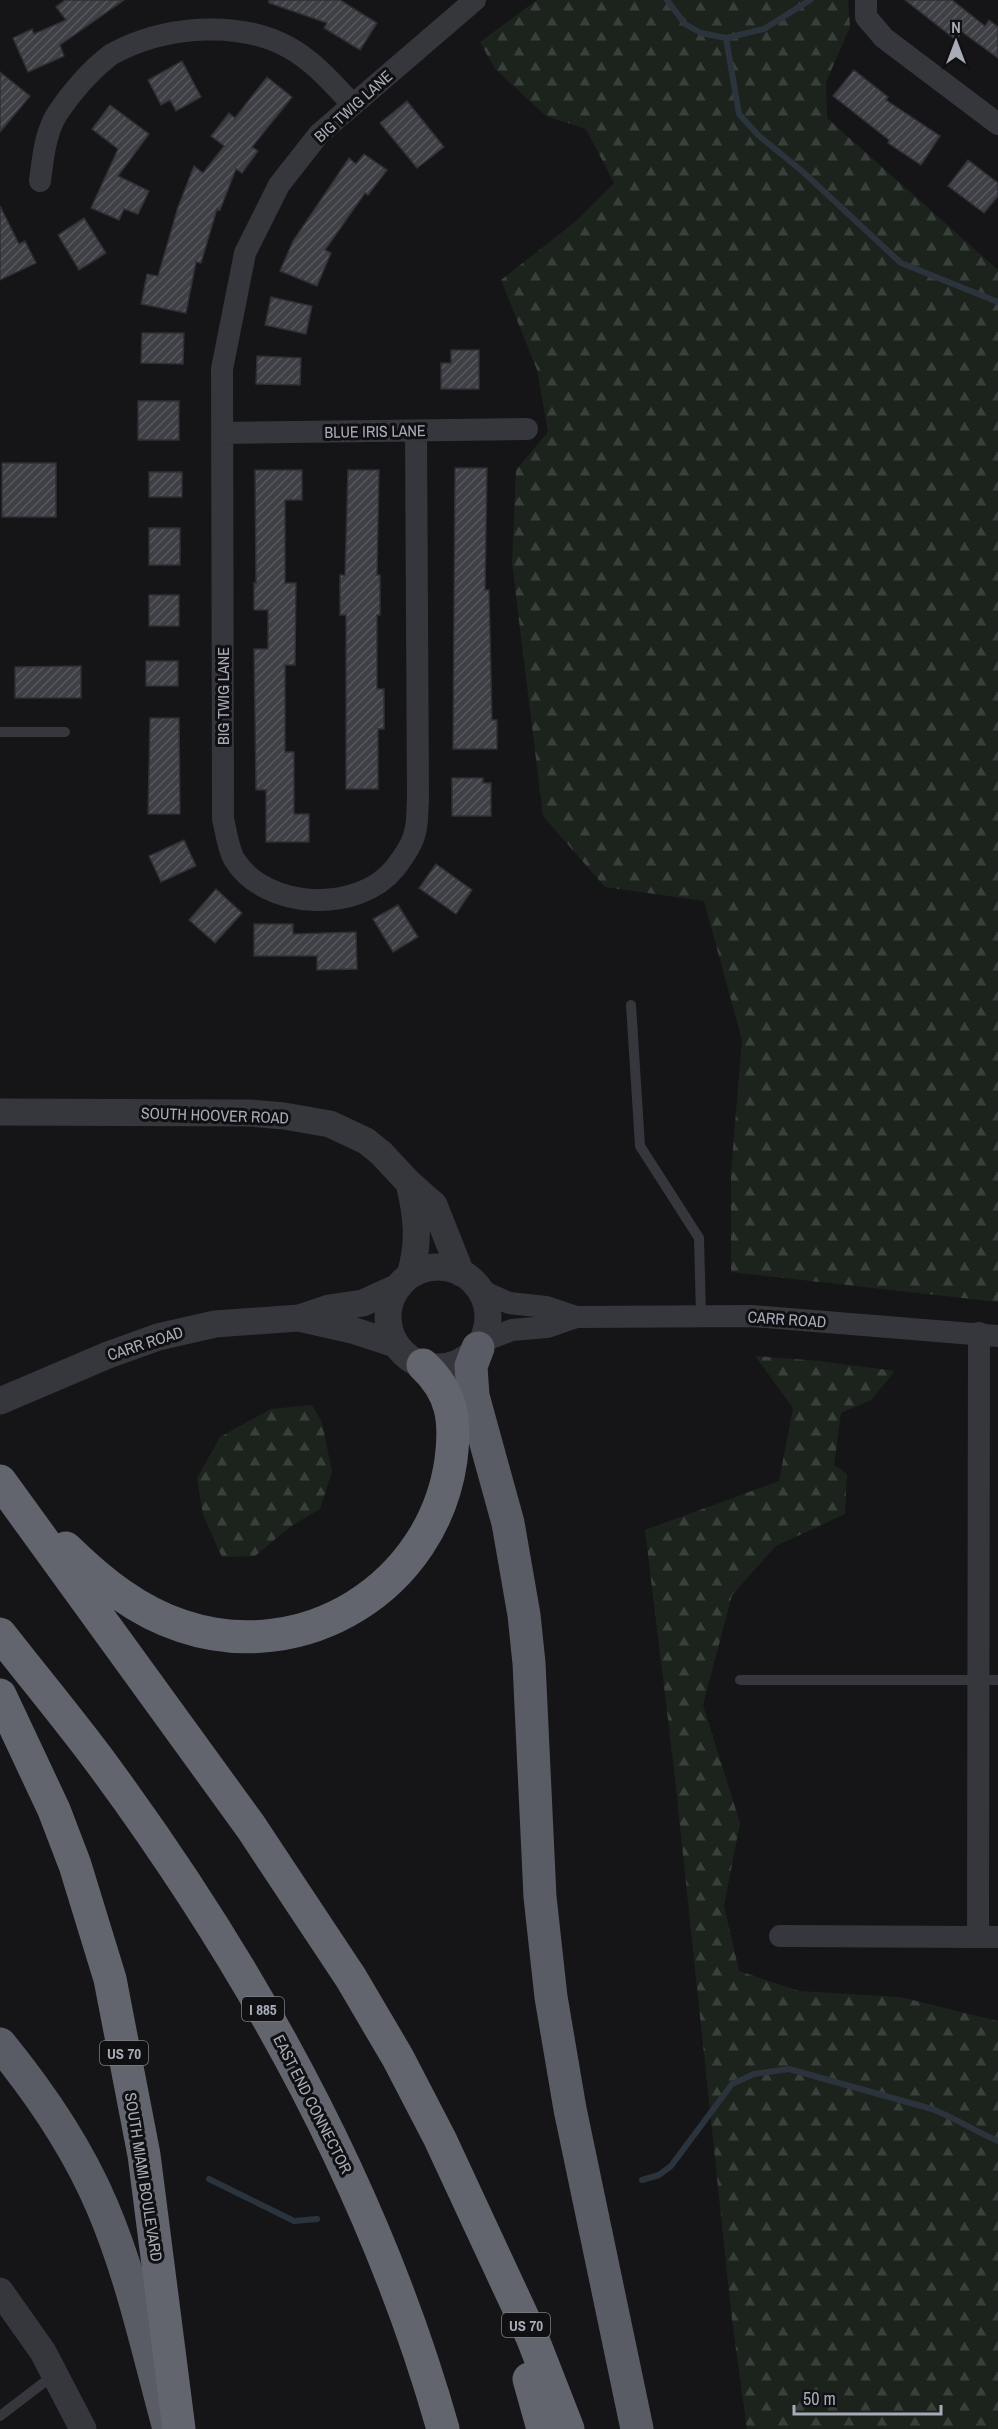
<svg xmlns="http://www.w3.org/2000/svg" width="998" height="2429" font-family="'Archivo Narrow',sans-serif">
<defs>
<pattern id="forest-firs" width="22" height="20" patternUnits="userSpaceOnUse" patternTransform="scale(1.5)"><rect width="22" height="20" fill="#1b231c"/><path d="M5 1l3.5 6h-7zM16 11l3.5 6h-7z" fill="#39403b"/></pattern>
<pattern id="building-hatch" width="6" height="6" patternUnits="userSpaceOnUse" patternTransform="scale(1.5)"><rect width="6" height="6" fill="#3f4045"/><path d="M-1 1l2-2M0 6l6-6M5 7l2-2" fill="none" stroke="#58595e"/></pattern>
</defs>
<rect width="100%" height="100%" fill="#151518"/>
<path fill="url(#forest-firs)" d="M 537,0 L 848,0 L 850,27 L 826,82 L 827,118 L 998,270 L 998,1302 L 731,1272 L 731,1172 L 742,1040 L 704,901 L 605,887 L 543,816 L 512,563 L 516,470 L 548,432 L 537,370 L 501,280 L 575,222 L 614,183 L 586,129 L 546,116 L 495,69 L 480,42 Z
M 755,1356 L 819,1361 L 895,1371 L 871,1400 L 841,1413 L 834,1465 L 847,1474 L 845,1514 L 776,1546 L 732,1595 L 703,1705 L 740,1823 L 724,1906 L 739,1971 L 799,1991 L 900,1997 L 998,2021 L 998,2429 L 747,2429 L 732,2320 L 674,1769 L 645,1530 L 779,1481 L 793,1408 Z
M 312,1405 L 322,1423 L 332,1472 L 320,1509 L 290,1527 L 255,1556 L 222,1557 L 203,1515 L 197,1478 L 220,1437 L 271,1409 Z"/>
<g fill="none" stroke-linecap="round" stroke-linejoin="round">
<path stroke="#2b343c" stroke-width="6" d="M 667,0 L 685,24 L 701,33 L 726,38 L 764,29 L 810,0
M 726,38 L 739,114 L 758,135 L 802,171 L 901,263 L 998,302
M 209,2179 L 294,2221 L 317,2219
M 642,2180 L 659,2175 L 671,2166 L 732,2084 L 754,2074 L 789,2069 L 932,2109 C 955,2118 975,2131 998,2141"/>
</g>
<path fill="url(#building-hatch)" stroke="#2f2f34" stroke-width="1.5" d="M 65,0 L 124,0 L 60,45 L 64,56 L 28,72 L 13,38 L 32,29 L 34,34 L 66,20 L 56,7 Z
M 269,0 L 340,0 L 377,23 L 360,50 L 324,28 L 327,23 L 269,3 Z
M 905,0 L 952,0 L 985,26 L 989,20 L 998,27 L 998,58 L 962,32 L 956,40 Z
M 182,61 L 201,97 L 176,111 L 170,100 L 161,105 L 148,80 Z
M 854,70 L 888,97 L 886,100 L 940,136 L 921,165 L 888,143 L 889,140 L 833,96 Z
M 0,72 L 30,96 L 0,132 Z
M 267,77 L 292,97 L 252,147 L 258,151 L 242,173 L 236,169 L 220,210 L 217,209 L 201,263 L 196,262 L 186,313 L 141,304 L 147,274 L 158,276 L 178,207 L 194,166 L 203,173 L 224,146 L 211,136 L 229,113 L 235,118 Z
M 407,101 L 444,147 L 417,168 L 380,123 Z
M 110,105 L 149,134 L 118,176 L 149,191 L 138,214 L 124,209 L 119,220 L 91,208 L 118,149 L 92,129 Z
M 364,154 L 387,170 L 368,195 L 365,193 L 325,250 L 331,253 L 317,286 L 280,271 L 293,241 L 349,158 L 356,164 Z
M 968,160 L 998,183 L 998,196 L 984,213 L 948,186 Z
M 0,206 L 19,244 L 25,241 L 36,263 L 0,280 Z
M 84,218 L 106,253 L 79,270 L 58,235 Z
M 271,297 L 312,306 L 306,334 L 265,325 Z
M 142,333 L 184,333 L 183,364 L 141,363 Z
M 451,350 L 479,350 L 479,389 L 441,389 L 441,363 L 451,363 Z
M 257,356 L 301,358 L 300,385 L 256,384 Z
M 138,401 L 179,401 L 179,440 L 138,440 Z
M 2,463 L 56,463 L 56,517 L 2,517 Z
M 455,468 L 487,468 L 485,590 L 489,590 L 492,720 L 497,720 L 497,749 L 453,749 Z
M 255,470 L 302,470 L 302,500 L 285,500 L 285,583 L 296,583 L 295,665 L 285,665 L 285,752 L 294,752 L 294,814 L 309,814 L 309,842 L 266,842 L 266,790 L 256,790 L 254,649 L 268,649 L 268,610 L 254,610 L 254,583 L 256,583 Z
M 348,470 L 379,470 L 377,575 L 380,575 L 380,615 L 377,615 L 377,689 L 384,689 L 384,729 L 378,729 L 378,789 L 346,789 L 346,615 L 340,615 L 340,575 L 345,575 Z
M 149,472 L 182,472 L 182,497 L 149,497 Z
M 149,528 L 180,528 L 180,565 L 149,565 Z
M 149,595 L 179,595 L 179,626 L 149,626 Z
M 146,661 L 178,661 L 178,686 L 146,686 Z
M 81,666 L 81,698 L 15,698 L 15,667 Z
M 150,718 L 179,718 L 180,814 L 148,814 Z
M 452,778 L 483,778 L 483,783 L 491,783 L 491,816 L 452,816 Z
M 184,840 L 196,866 L 161,882 L 149,856 Z
M 436,864 L 472,890 L 456,914 L 419,888 Z
M 216,889 L 242,913 L 215,943 L 189,920 Z
M 398,905 L 418,937 L 393,952 L 373,919 Z
M 254,924 L 293,924 L 293,934 L 356,932 L 357,969 L 317,970 L 317,956 L 254,956 Z"/>
<g fill="none" stroke-linecap="round" stroke-linejoin="round">
<path stroke="#36373d" stroke-width="10" d="M 0,732 L 65,732
M 631,1005 L 640,1146 L 699,1238 L 701,1315
M 740,1680 L 998,1680
M 0,2416 L 55,2374"/>
<path stroke="#36373d" stroke-width="22" d="M 866,0 L 866,17 L 884,38 L 998,124
M 40,181 C 43,158 45,131 59,111 C 71,93 90,71 108,57 C 112,53 119,51 124,48 C 172,26 240,21 288,47 C 314,61 333,84 353,105
M 416,431 L 418,800 C 417,810 418,822 415,832 C 413,843 402,859 395,868 C 358,914 265,910 234,859 C 228,848 226,831 223,819 L 222,369 L 245,253 L 279,185 L 319,134 L 475,0
M 222,433 L 527,429
M 480,1290 L 509,1303 L 546,1307 L 576,1317 L 752,1316 L 998,1336
M 979,1333 L 978,1937 L 998,1937
M 483,1341 L 512,1330 L 547,1327 L 576,1317
M 780,1936 L 978,1937"/>
<path stroke="#36373d" stroke-width="27" d="M 0,1112 L 250,1113 L 284,1116 L 330,1124 L 366,1141 L 381,1153 L 409,1183 L 434,1205 L 461,1273
M 409,1183 C 417,1216 420,1242 410,1275
M388 1317a50 50 0 1 1 100 0a50 50 0 1 1-100 0Z
M 299,1318 L 352,1330 L 395,1344
M 0,1401 L 108,1355 L 158,1337 L 215,1324 L 299,1318 L 329,1308 L 363,1303 L 398,1287
M 0,2291 L 43,2352 L 83,2429"/>
<path stroke="#5a5c65" stroke-width="33" d="M 478,1348 L 471,1366 L 473,1396 L 508,1523 L 524,1615 L 529,1663 L 540,1897 L 551,1997 L 570,2109 L 637,2429
M 0,2044 C 40,2093 77,2147 102,2206 C 132,2276 148,2352 168,2425"/>
<path stroke="#62656e" stroke-width="33" d="M 0,1481 L 251,1827 L 351,1978 L 398,2058 L 440,2139 L 532,2337 L 568,2429
M 66,1548 C 100,1581 136,1611 182,1626 C 304,1667 433,1587 451,1460 C 456,1421 453,1393 423,1365
M 0,1634 C 35,1679 72,1723 105,1768 C 252,1968 375,2189 443,2429
M 0,1695 L 54,1810 L 75,1865 L 110,1979 L 144,2155 L 179,2429
M 529,2379 L 543,2429"/>
</g>
<g text-anchor="middle" dominant-baseline="central" stroke-width="6" stroke-linejoin="round" paint-order="stroke">
<g fill="#101013" stroke="#7a7d86" stroke-width="1.5">
<rect x="242" y="1997" width="42" height="24" rx="4.5"/>
<rect x="100" y="2041" width="48" height="24" rx="4.5"/>
<rect x="502" y="2313" width="48" height="24" rx="4.5"/>
</g>
<g font-size="15" font-weight="bold" fill="#a7acb8">
<text x="263" y="2009">I 885</text>
<text x="124" y="2053">US 70</text>
<text x="526" y="2325">US 70</text>
</g>
<g font-size="16" fill="#a7acb8" stroke="#101013">
<text transform="translate(353 106) rotate(-42)">BIG TWIG LANE</text>
<text transform="translate(375 431) rotate(-1)">BLUE IRIS LANE</text>
<text transform="translate(223 696) rotate(-90)">BIG TWIG LANE</text>
<text transform="translate(215 1115) rotate(2)">SOUTH HOOVER ROAD</text>
<text transform="translate(787 1319) rotate(4)">CARR ROAD</text>
<text transform="translate(145 1343) rotate(-18)">CARR ROAD</text>
<text transform="translate(313 2104) rotate(63)">EAST END CONNECTOR</text>
<text transform="translate(144 2177) rotate(81)">SOUTH MIAMI BOULEVARD</text>
</g>
</g>
<g transform="translate(956 42)" stroke="#101013" stroke-width="4.5" paint-order="stroke">
<path d="M0-4.5L10 22L0 15L-10 22Z" fill="#a7acb8"/>
<text y="-9" font-size="16" font-weight="bold" text-anchor="middle" fill="#a7acb8">N</text>
</g>
<path d="M794 2405v9h147v-9" fill="none" stroke="#a7acb8" stroke-width="3"/>
<text x="803" y="2405" font-size="18" fill="#a7acb8" stroke="#101013" stroke-width="4.5" paint-order="stroke">50 m</text>
</svg>
